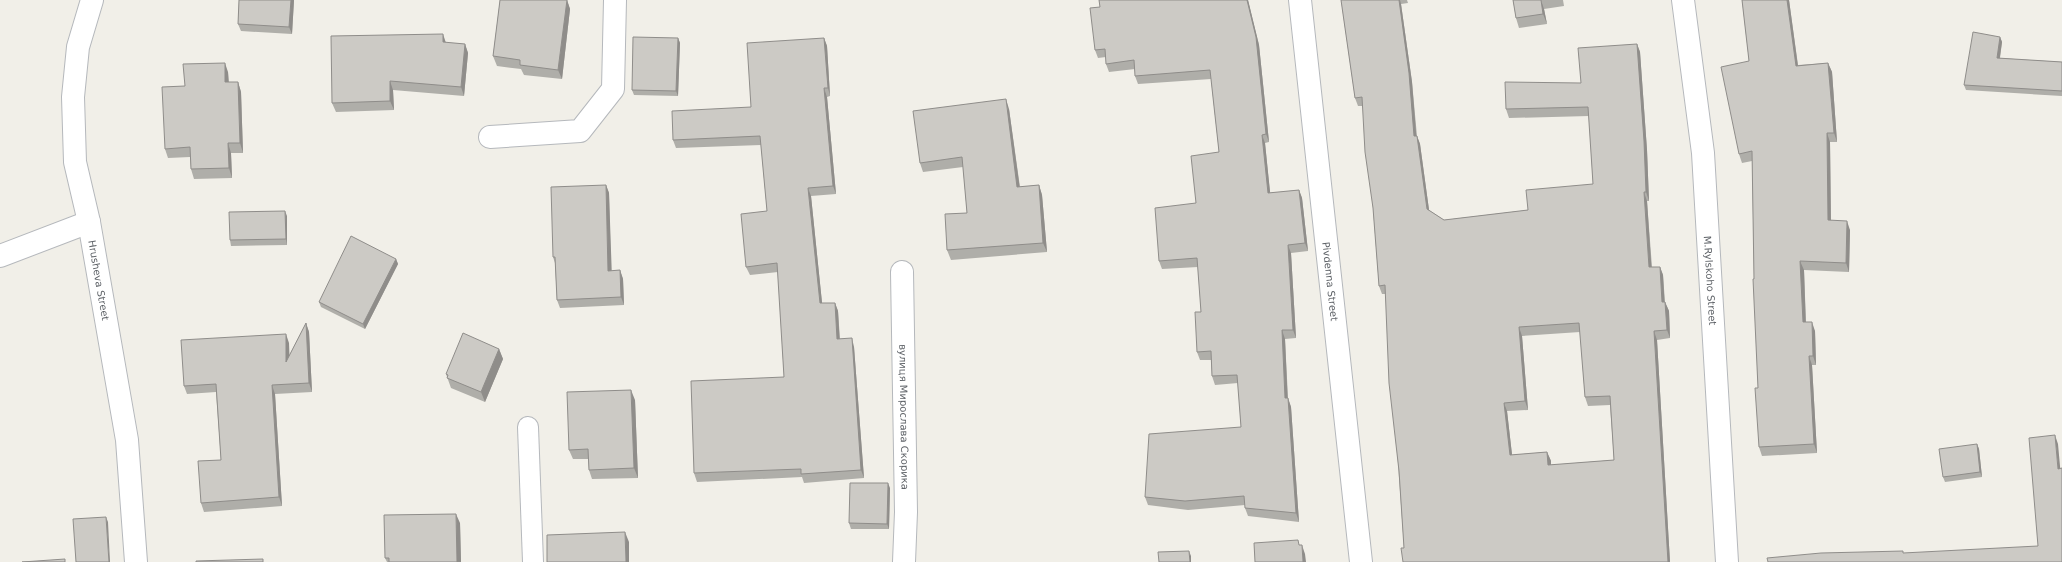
<svg xmlns="http://www.w3.org/2000/svg" width="2062" height="562" font-family="'DejaVu Sans',sans-serif">
<rect width="100%" height="100%" fill="#f1efe8"/>
<g fill="none" stroke-linecap="round" stroke-linejoin="round">
<defs>
<path id="service" d="M 528,427 L 533,562"/>
<g id="minor">
<path id="s1" d="M 92,0 L 78,47 L 73,97 L 75,162 L 89,222 L 127,440 L 136,562"/>
<path id="s2" d="M 1300,0 L 1361,562"/>
<path id="s3" d="M 1683,0 L 1703,153 L 1727,562"/>
<path d="M 490,137 L 580,131 L 613,89 L 615,0"/>
<path d="M 0,256 L 89,222"/>
<path id="s4" d="M 902,272 L 906,512 L 904,562"/>
</g>
</defs>
<use href="#service" stroke="#b5b8bc" stroke-width="22"/>
<use href="#minor" stroke="#b5b8bc" stroke-width="24"/>
<use href="#service" stroke="#fff" stroke-width="20"/>
<use href="#minor" stroke="#fff" stroke-width="22"/>
</g>
<path fill="#afaea9" fill-rule="evenodd" d="M 239,0 L 294,0 L 292,34 L 241,31 L 238,24 Z
M 500,0 L 567,0 L 570,9 L 562,79 L 524,75 L 521,69 L 497,66 L 493,56 Z
M 1099,0 L 1248,0 L 1259,45 L 1269,142 L 1265,143 L 1270,193 L 1299,190 L 1302,198 L 1308,251 L 1291,253 L 1296,338 L 1285,339 L 1288,398 L 1291,407 L 1299,522 L 1248,516 L 1245,508 L 1245,505 L 1188,510 L 1148,505 L 1145,497 L 1241,427 L 1238,383 L 1215,385 L 1212,376 L 1211,360 L 1200,360 L 1197,352 L 1201,312 L 1198,267 L 1162,269 L 1159,261 L 1196,203 L 1219,152 L 1211,79 L 1138,84 L 1135,76 L 1135,69 L 1109,72 L 1106,64 L 1106,57 L 1098,58 L 1095,50 L 1100,7 Z
M 1341,0 L 1407,0 L 1408,3 L 1401,4 L 1412,82 L 1417,136 L 1420,144 L 1429,210 L 1444,220 L 1528,210 L 1593,184 L 1589,116 L 1509,118 L 1506,109 L 1581,83 L 1637,44 L 1640,52 L 1647,150 L 1649,201 L 1647,201 L 1652,267 L 1660,267 L 1663,275 L 1665,302 L 1669,311 L 1670,338 L 1657,340 L 1670,562 L 1403,562 L 1404,548 L 1386,294 L 1382,294 L 1379,286 L 1373,208 L 1363,106 L 1358,106 L 1355,98 ZM 1580,332 L 1585,397 L 1588,406 L 1610,405 L 1614,460 L 1551,465 L 1551,461 L 1547,452 L 1512,455 L 1507,411 L 1528,410 L 1522,336 Z
M 1513,0 L 1563,0 L 1564,6 L 1544,9 L 1547,24 L 1519,28 L 1516,18 Z
M 1742,0 L 1789,0 L 1798,65 L 1828,63 L 1832,72 L 1837,142 L 1830,142 L 1831,220 L 1850,230 L 1849,272 L 1804,270 L 1806,322 L 1815,331 L 1816,365 L 1812,365 L 1817,453 L 1762,456 L 1759,447 L 1758,388 L 1754,279 L 1752,161 L 1742,163 L 1739,154 L 1749,61 Z
M 2000,37 L 2002,42 L 2000,58 L 2062,62 L 2062,96 L 1966,90 L 1964,85 Z
M 678,38 L 680,43 L 678,96 L 634,95 L 632,90 Z
M 824,38 L 827,46 L 830,96 L 827,97 L 836,194 L 811,196 L 822,303 L 835,303 L 838,311 L 840,339 L 854,347 L 864,478 L 804,483 L 802,477 L 697,482 L 694,473 L 784,377 L 778,272 L 750,275 L 746,267 L 767,211 L 761,145 L 676,148 L 673,140 L 751,107 Z
M 446,43 L 465,44 L 468,53 L 464,96 L 393,90 L 394,110 L 336,112 L 332,103 Z
M 228,72 L 229,82 L 238,82 L 241,92 L 243,153 L 231,153 L 232,178 L 194,179 L 191,169 L 190,157 L 168,158 L 165,149 L 185,86 Z
M 1009,109 L 1020,187 L 1039,185 L 1042,195 L 1047,252 L 951,260 L 947,250 L 967,213 L 963,167 L 923,172 L 920,163 Z
M 606,185 L 609,193 L 611,271 L 620,270 L 623,279 L 624,305 L 560,308 L 557,300 L 555,263 L 553,257 Z
M 287,216 L 287,245 L 231,246 L 230,240 Z
M 396,259 L 398,264 L 365,329 L 321,307 L 319,302 Z
M 306,323 L 309,332 L 312,392 L 275,394 L 282,506 L 204,512 L 201,503 L 221,460 L 216,392 L 187,394 L 184,386 L 289,343 L 289,356 Z
M 499,349 L 503,359 L 485,402 L 451,388 L 446,374 Z
M 635,400 L 638,478 L 592,479 L 589,470 L 588,459 L 573,459 L 569,450 Z
M 1977,444 L 1979,449 L 1982,477 L 1945,482 L 1943,477 Z
M 890,488 L 889,529 L 851,529 L 849,523 Z
M 460,523 L 461,562 L 387,562 L 385,558 Z"/>
<path fill="#8f8d8a" d="M 291,0 L 294,0 L 292,34 L 289,27 Z
M 567,0 L 570,9 L 562,79 L 558,70 Z
M 1247,0 L 1248,0 L 1259,45 L 1269,142 L 1266,134 Z
M 1399,0 L 1400,0 L 1401,4 L 1412,82 L 1417,145 L 1414,136 Z
M 1541,0 L 1544,9 L 1547,24 L 1543,14 Z
M 1787,0 L 1789,0 L 1799,74 L 1796,66 Z
M 443,34 L 446,43 L 443,42 Z
M 2000,37 L 2002,42 L 1999,63 L 1997,58 Z
M 678,38 L 680,43 L 678,96 L 676,91 Z
M 824,38 L 827,46 L 830,96 L 828,88 Z
M 465,44 L 468,53 L 464,96 L 461,87 Z
M 1637,44 L 1640,52 L 1647,150 L 1649,201 L 1646,192 Z
M 225,63 L 228,72 L 229,92 L 225,82 Z
M 1828,63 L 1832,72 L 1837,142 L 1834,133 Z
M 390,81 L 393,90 L 394,110 L 390,101 Z
M 238,82 L 241,92 L 243,153 L 240,143 Z
M 824,88 L 827,97 L 836,194 L 833,186 Z
M 1006,99 L 1009,109 L 1021,197 L 1017,187 Z
M 1827,133 L 1830,142 L 1831,229 L 1828,220 Z
M 1262,135 L 1265,143 L 1271,201 L 1268,193 Z
M 1417,136 L 1420,144 L 1430,217 L 1427,209 Z
M 228,143 L 231,153 L 232,178 L 229,168 Z
M 606,185 L 609,193 L 612,279 L 608,271 Z
M 1039,185 L 1042,195 L 1047,252 L 1043,243 Z
M 808,188 L 811,196 L 823,312 L 820,303 Z
M 1299,190 L 1302,198 L 1308,251 L 1305,243 Z
M 1644,192 L 1647,201 L 1652,276 L 1649,267 Z
M 285,211 L 287,216 L 287,245 L 286,239 Z
M 1847,221 L 1850,230 L 1849,272 L 1846,263 Z
M 1288,245 L 1291,253 L 1296,338 L 1293,330 Z
M 396,259 L 398,264 L 365,329 L 363,324 Z
M 1800,261 L 1804,270 L 1806,331 L 1803,322 Z
M 1660,267 L 1663,275 L 1665,311 L 1662,302 Z
M 620,270 L 623,279 L 624,305 L 621,297 Z
M 1665,302 L 1669,311 L 1670,338 L 1667,330 Z
M 835,303 L 838,311 L 840,347 L 837,339 Z
M 1812,322 L 1815,331 L 1816,365 L 1813,356 Z
M 306,323 L 309,332 L 312,392 L 309,383 Z
M 1519,327 L 1522,336 L 1528,410 L 1525,401 Z
M 1282,330 L 1285,339 L 1288,407 L 1285,398 Z
M 1654,331 L 1657,340 L 1670,562 L 1668,562 Z
M 286,334 L 289,343 L 290,370 L 286,362 Z
M 852,338 L 854,347 L 864,478 L 861,470 Z
M 499,349 L 503,359 L 485,402 L 481,392 Z
M 1809,356 L 1812,365 L 1817,453 L 1814,444 Z
M 272,385 L 275,394 L 282,506 L 279,497 Z
M 631,390 L 635,400 L 638,478 L 634,468 Z
M 1288,398 L 1291,407 L 1299,522 L 1296,513 Z
M 1504,403 L 1507,411 L 1513,463 L 1510,455 Z
M 2055,435 L 2058,444 L 2061,477 L 2058,469 Z
M 1977,444 L 1979,449 L 1982,477 L 1980,472 Z
M 1547,452 L 1551,461 L 1551,473 L 1548,465 Z
M 888,483 L 890,488 L 889,529 L 887,524 Z
M 456,514 L 460,523 L 461,562 L 457,562 Z
M 106,517 L 108,522 L 110,562 L 109,562 Z
M 625,532 L 629,542 L 629,562 L 626,562 Z
M 1302,545 L 1305,554 L 1306,562 L 1303,562 Z
M 1189,551 L 1191,556 L 1191,562 L 1190,562 Z"/>
<path fill="#cccac5" stroke="#8f8d8a" fill-rule="evenodd" d="M 239,0 L 291,0 L 289,27 L 238,24 Z
M 500,0 L 567,0 L 558,70 L 520,65 L 520,60 L 493,56 Z
M 1099,0 L 1247,0 L 1256,37 L 1266,134 L 1262,135 L 1268,193 L 1299,190 L 1305,243 L 1288,245 L 1293,330 L 1282,330 L 1285,398 L 1288,398 L 1296,513 L 1245,508 L 1244,496 L 1185,501 L 1145,497 L 1149,434 L 1241,427 L 1237,375 L 1212,376 L 1211,351 L 1197,352 L 1195,312 L 1201,312 L 1197,258 L 1159,261 L 1155,208 L 1196,203 L 1191,156 L 1219,152 L 1210,70 L 1135,76 L 1134,60 L 1106,64 L 1105,49 L 1095,50 L 1090,8 L 1100,7 Z
M 1341,0 L 1399,0 L 1409,73 L 1414,136 L 1417,136 L 1427,209 L 1444,220 L 1528,210 L 1526,190 L 1593,184 L 1588,107 L 1506,109 L 1505,82 L 1581,83 L 1578,48 L 1637,44 L 1644,141 L 1646,192 L 1644,192 L 1649,267 L 1660,267 L 1662,302 L 1665,302 L 1667,330 L 1654,331 L 1668,562 L 1403,562 L 1401,548 L 1404,548 L 1399,471 L 1389,383 L 1385,285 L 1379,286 L 1373,208 L 1365,152 L 1362,97 L 1355,98 ZM 1579,323 L 1585,397 L 1610,396 L 1614,460 L 1548,465 L 1547,452 L 1510,455 L 1504,403 L 1525,401 L 1519,327 Z
M 1513,0 L 1541,0 L 1543,14 L 1516,18 Z
M 1742,0 L 1787,0 L 1796,66 L 1828,63 L 1834,133 L 1827,133 L 1828,220 L 1847,221 L 1846,263 L 1800,261 L 1803,322 L 1812,322 L 1813,356 L 1809,356 L 1814,444 L 1759,447 L 1755,388 L 1758,388 L 1753,279 L 1754,279 L 1752,151 L 1739,154 L 1721,67 L 1749,61 Z
M 1973,32 L 2000,37 L 1997,58 L 2062,62 L 2062,91 L 1964,85 Z
M 443,34 L 443,42 L 465,44 L 461,87 L 390,81 L 390,101 L 332,103 L 331,36 Z
M 633,37 L 678,38 L 676,91 L 632,90 Z
M 824,38 L 828,88 L 824,88 L 833,186 L 808,188 L 820,303 L 835,303 L 837,339 L 852,338 L 861,470 L 801,474 L 801,469 L 694,473 L 691,381 L 784,377 L 777,263 L 746,267 L 741,214 L 767,211 L 760,136 L 673,140 L 672,111 L 751,107 L 747,43 Z
M 225,63 L 225,82 L 238,82 L 240,143 L 228,143 L 229,168 L 191,169 L 190,147 L 165,149 L 162,87 L 185,86 L 183,64 Z
M 1006,99 L 1017,187 L 1039,185 L 1043,243 L 947,250 L 945,214 L 967,213 L 962,157 L 920,163 L 913,111 Z
M 606,185 L 608,271 L 620,270 L 621,297 L 557,300 L 555,257 L 553,257 L 551,187 Z
M 285,211 L 286,239 L 230,240 L 229,212 Z
M 351,236 L 396,259 L 363,324 L 319,302 Z
M 306,323 L 309,383 L 272,385 L 279,497 L 201,503 L 198,461 L 221,460 L 216,384 L 184,386 L 181,340 L 286,334 L 286,362 Z
M 463,333 L 499,349 L 481,392 L 447,378 L 448,375 L 446,374 Z
M 631,390 L 634,468 L 589,470 L 588,449 L 569,450 L 567,392 Z
M 2055,435 L 2058,469 L 2062,468 L 2062,562 L 1768,562 L 1767,558 L 1821,553 L 1903,551 L 1903,553 L 2038,546 L 2029,438 Z
M 1977,444 L 1980,472 L 1943,477 L 1939,449 Z
M 850,483 L 888,483 L 887,524 L 849,523 Z
M 456,514 L 457,562 L 389,562 L 389,558 L 385,558 L 384,515 Z
M 106,517 L 109,562 L 76,562 L 73,519 Z
M 625,532 L 626,562 L 547,562 L 547,535 Z
M 1298,540 L 1299,545 L 1302,545 L 1303,562 L 1255,562 L 1254,543 Z
M 1189,551 L 1190,562 L 1159,562 L 1158,552 Z
M 65,559 L 65,562 L 22,562 Z
M 263,559 L 263,562 L 196,562 L 196,561 Z"/>
<g text-anchor="middle" dominant-baseline="central" stroke-width="4" stroke-linejoin="round" paint-order="stroke">
<g font-size="10" fill="#5f6368" stroke="#fff">
<text stroke="none"><textPath href="#s1" startOffset="285">Hrusheva Street</textPath></text>
<text stroke="none"><textPath href="#s3" startOffset="282">M.Rylskoho Street</textPath></text>
<text stroke="none"><textPath href="#s2" startOffset="283">Pivdenna Street</textPath></text>
<text stroke="none"><textPath href="#s4" startOffset="145">вулиця Мирослава Скорика</textPath></text>
</g>
</g>
</svg>
